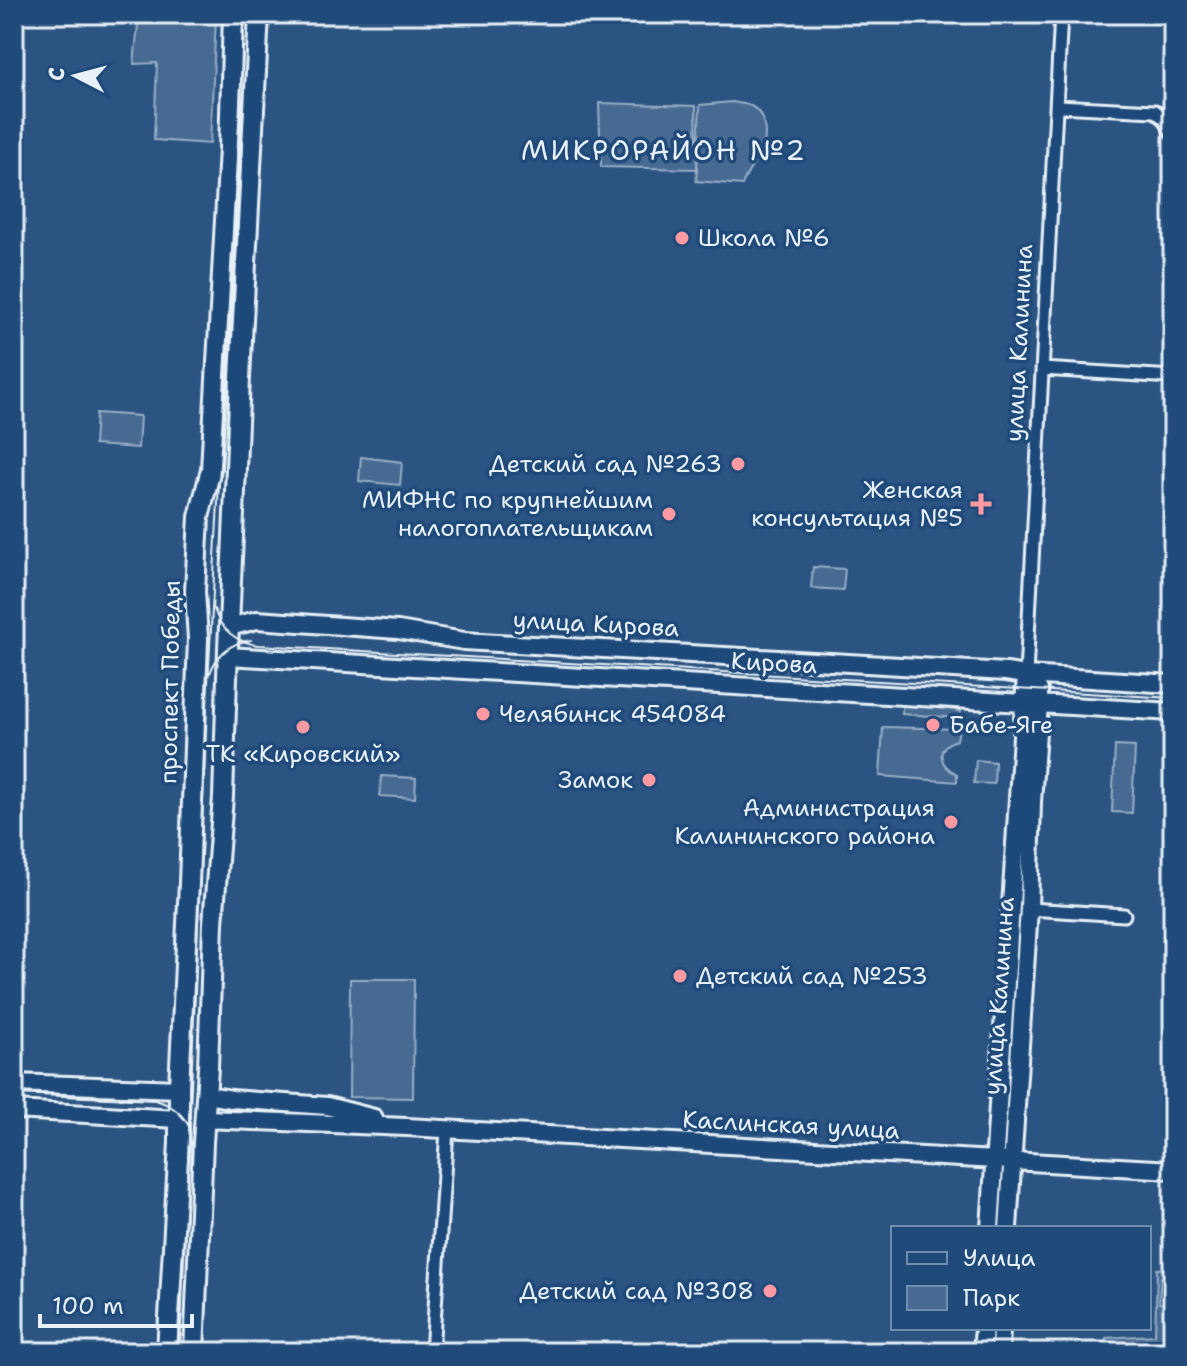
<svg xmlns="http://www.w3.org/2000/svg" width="1187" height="1366" font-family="'Shantell Sans',sans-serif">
<rect width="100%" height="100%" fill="#2b5482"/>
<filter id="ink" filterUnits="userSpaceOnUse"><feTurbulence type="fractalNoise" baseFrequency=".0125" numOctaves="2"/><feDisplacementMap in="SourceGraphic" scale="16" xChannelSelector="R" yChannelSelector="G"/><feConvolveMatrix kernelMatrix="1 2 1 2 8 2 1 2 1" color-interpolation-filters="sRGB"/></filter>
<g filter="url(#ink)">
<path fill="#476b93" stroke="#98aec6" stroke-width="2" d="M 139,14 L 216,17 L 210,144 L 154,140 L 157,63 L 134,64 Z
M 732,102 C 738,103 746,104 751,106 C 766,113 768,138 761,151 C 755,163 747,172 742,185 L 696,181 L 697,169 L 601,167 L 599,103 L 696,106 L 697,168 L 700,105 Z
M 96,413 L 140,416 L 138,448 L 94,445 Z
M 361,457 L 402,462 L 400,485 L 359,481 Z
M 813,567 L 845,569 L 843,590 L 811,588 Z
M 902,703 L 961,711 L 960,718 L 902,714 Z
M 883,727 L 959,729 L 957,740 C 935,746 938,765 957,774 L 957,782 L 880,776 Z
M 1115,746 L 1135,747 L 1132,813 L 1112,812 Z
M 976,760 L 995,762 L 994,784 L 974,783 Z
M 381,776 L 416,778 L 415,798 L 380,796 Z
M 350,979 L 414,979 L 413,1098 L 349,1097 Z
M 1170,1222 L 1173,1222 L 1173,1277 L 1161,1278 L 1159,1303 L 1173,1304 L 1173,1352 L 1106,1352 L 1106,1338 L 1155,1335 L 1157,1269 L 1170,1268 Z"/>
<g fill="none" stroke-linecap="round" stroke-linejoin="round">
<defs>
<path id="minor" d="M 575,14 L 578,15
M 1058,106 L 1155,111 L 1165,119 L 1173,135
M 1042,369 L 1173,377
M 1026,675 L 1061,14
M 1029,909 L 1124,915
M 432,1352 L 447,1130"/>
<path id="secondary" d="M 229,627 L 257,620 L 398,630 L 464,641 L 1006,672 L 1026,675 L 1173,684
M 228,656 L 1173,712
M 14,1083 L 179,1089
M 207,1095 L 232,1099 L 327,1106 L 374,1118
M 14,1110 L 178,1119
M 205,1119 L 407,1127 L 1173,1170
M 990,1228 L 1026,675
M 1008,1228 L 1029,909 L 1032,802 L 1039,704 L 1039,690 L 1026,675
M 982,1352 L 984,1328
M 1000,1352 L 1001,1328"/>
<path id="primary" d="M 167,1352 L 179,1142 L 179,1086 L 189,883 L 198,639 L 195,591 L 199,517 L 211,469 L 229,149 L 233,14
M 194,1352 L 203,1143 L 208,1068 L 213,923 L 223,797 L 228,648 L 240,378 L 259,14"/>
</defs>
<use href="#minor" stroke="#e8f1f8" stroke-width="17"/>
<use href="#secondary" stroke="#e8f1f8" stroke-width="22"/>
<use href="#primary" stroke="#e8f1f8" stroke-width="24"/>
<use href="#minor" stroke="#1f4a7a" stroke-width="11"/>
<use href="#secondary" stroke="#1f4a7a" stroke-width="16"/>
<use href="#primary" stroke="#1f4a7a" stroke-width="18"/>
<path stroke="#e8f1f8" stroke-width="2" d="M 214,609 C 221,630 236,642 258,645 L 1173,698
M 210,673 C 217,654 230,643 251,640
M 14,1094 L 155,1100 C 171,1104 182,1113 190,1128
M 180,1352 L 208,683 L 245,14"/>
</g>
</g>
<g fill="#ff9aa2" stroke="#1f4a7a" stroke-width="3">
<circle cx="682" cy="238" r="8"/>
<circle cx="738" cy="464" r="8"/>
<path d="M977 492h8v8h8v8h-8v8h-8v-8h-8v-8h8z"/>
<circle cx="669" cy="514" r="8"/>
<circle cx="483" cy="714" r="8"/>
<circle cx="933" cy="725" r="8"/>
<circle cx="303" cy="727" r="8"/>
<circle cx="649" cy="780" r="8"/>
<circle cx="951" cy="822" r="8"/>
<circle cx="680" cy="976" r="8"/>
<circle cx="770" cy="1291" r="8"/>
</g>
<g text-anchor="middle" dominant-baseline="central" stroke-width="7" stroke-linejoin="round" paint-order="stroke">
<g font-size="24" fill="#e8f1f8" stroke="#1f4a7a" text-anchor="end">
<text x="698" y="238" text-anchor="start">Школа №6</text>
<text x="722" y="464">Детский сад №263</text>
<text x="963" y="490">Женская<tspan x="963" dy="28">консультация №5</tspan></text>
<text x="653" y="500">МИФНС по крупнейшим<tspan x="653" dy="28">налогоплательщикам</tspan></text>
<text x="499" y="714" text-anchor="start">Челябинск 454084</text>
<text x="949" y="725" text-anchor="start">Бабе-Яге</text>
<text x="303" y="754" text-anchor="middle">ТК «Кировский»</text>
<text x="633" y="780">Замок</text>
<text x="935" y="808">Администрация<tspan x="935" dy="28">Калининского района</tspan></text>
<text x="696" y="976" text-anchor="start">Детский сад №253</text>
<text x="754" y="1291">Детский сад №308</text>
</g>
<g font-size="24" fill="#e8f1f8" stroke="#1f4a7a">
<text transform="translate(1019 343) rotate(-87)">улица Калинина</text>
<text transform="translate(596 624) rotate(3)">улица Кирова</text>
<text transform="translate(774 663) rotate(3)">Кирова</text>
<text transform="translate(170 682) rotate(-89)">проспект Победы</text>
<text transform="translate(999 996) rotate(-86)">улица Калинина</text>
<text transform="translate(791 1125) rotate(3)">Каслинская улица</text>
</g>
<g font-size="28" letter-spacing="2" fill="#e8f1f8" stroke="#1f4a7a">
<text x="664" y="150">МИКРОРАЙОН №2</text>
</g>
</g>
<rect width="1187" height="1366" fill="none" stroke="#1f4a7a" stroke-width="48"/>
<rect x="24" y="24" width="1139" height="1318" fill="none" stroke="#e8f1f8" stroke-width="3" filter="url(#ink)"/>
<rect x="891" y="1226" width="260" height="104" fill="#1f4a7a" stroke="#6f8dac" stroke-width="2"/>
<rect x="907" y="1252" width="40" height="12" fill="#1f4a7a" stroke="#6f8dac" stroke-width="2"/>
<text x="963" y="1266" font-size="24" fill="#e8f1f8">Улица</text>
<rect x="907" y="1286" width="40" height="24" fill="#476b93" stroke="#6f8dac" stroke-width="2"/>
<text x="963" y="1306" font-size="24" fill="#e8f1f8">Парк</text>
<g transform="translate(76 76) rotate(276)" stroke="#1f4a7a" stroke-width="6" paint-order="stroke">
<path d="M0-6L14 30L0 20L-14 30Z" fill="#e8f1f8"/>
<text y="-12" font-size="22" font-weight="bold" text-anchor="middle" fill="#e8f1f8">С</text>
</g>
<path d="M40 1314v12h152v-12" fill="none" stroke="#e8f1f8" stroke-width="4"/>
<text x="52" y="1314" font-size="24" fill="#e8f1f8" stroke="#1f4a7a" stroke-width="6" paint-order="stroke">100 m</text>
</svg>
